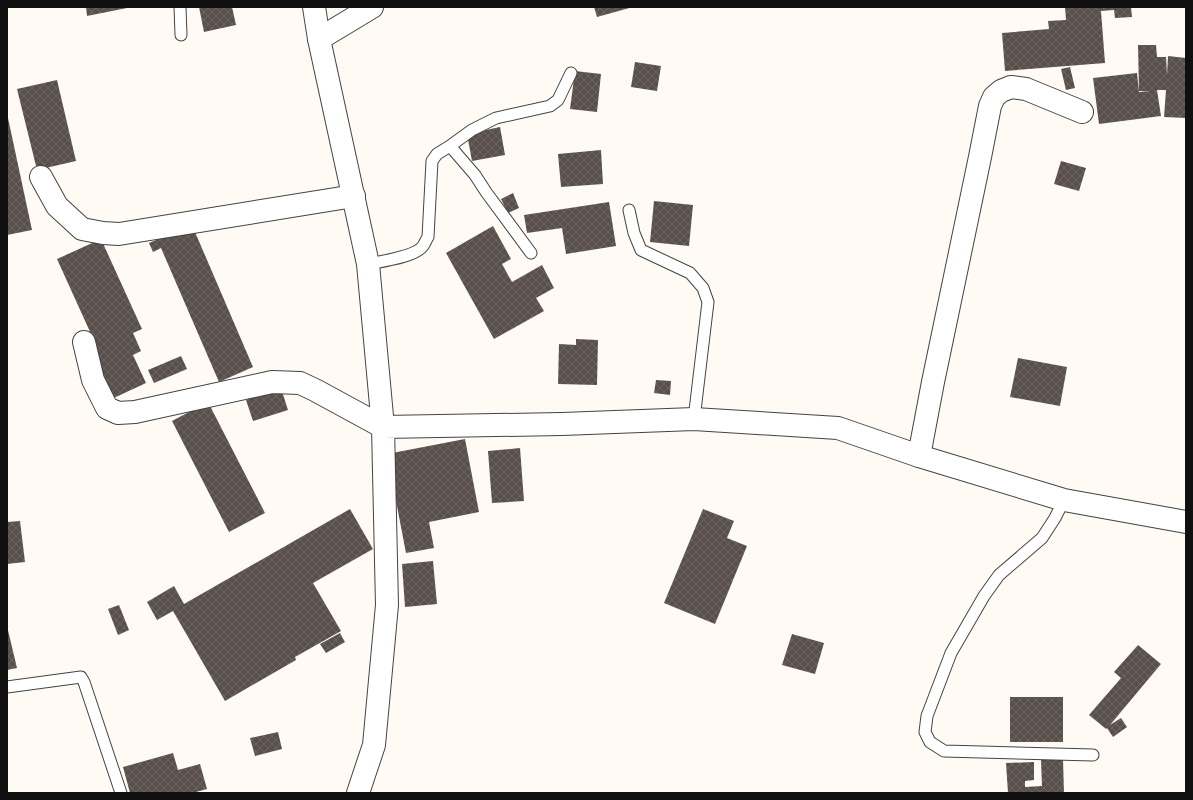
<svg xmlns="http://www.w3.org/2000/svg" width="1193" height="800" font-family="'IBM Plex Serif',serif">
<defs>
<pattern id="building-cross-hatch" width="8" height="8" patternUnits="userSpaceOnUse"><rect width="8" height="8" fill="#59504d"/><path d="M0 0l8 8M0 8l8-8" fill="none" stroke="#6c6562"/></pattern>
</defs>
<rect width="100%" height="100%" fill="#fffbf4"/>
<path fill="url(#building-cross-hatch)" d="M 86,7 L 127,7 L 127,8 L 87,16 Z
M 199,7 L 232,7 L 236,25 L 204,32 Z
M 594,7 L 633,7 L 597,17 Z
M 1065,7 L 1131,7 L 1132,17 L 1115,18 L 1114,10 L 1101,11 L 1105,63 L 1005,71 L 1002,33 L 1049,29 L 1048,21 L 1066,20 Z
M 1138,45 L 1156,45 L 1157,57 L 1166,57 L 1167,75 L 1168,56 L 1186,58 L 1186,118 L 1164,117 L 1166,90 L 1157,90 L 1161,116 L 1099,124 L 1093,78 L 1137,73 L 1139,92 L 1150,91 L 1139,91 Z
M 635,62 L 661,66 L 657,91 L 631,87 Z
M 1070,67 L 1075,88 L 1066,90 L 1061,69 Z
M 575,71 L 601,74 L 597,112 L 570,109 Z
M 57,80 L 76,161 L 37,170 L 17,89 Z
M 8,118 L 32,230 L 7,235 L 7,119 Z
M 500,127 L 505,155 L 472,161 L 467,134 Z
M 601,150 L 603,184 L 561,187 L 558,154 Z
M 1061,161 L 1086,168 L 1079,191 L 1054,184 Z
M 513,193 L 519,208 L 508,213 L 501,199 Z
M 654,201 L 693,205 L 689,246 L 650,242 Z
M 609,202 L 616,246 L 566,254 L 562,228 L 527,233 L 524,215 Z
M 192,225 L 253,367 L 219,382 L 161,248 L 153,252 L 149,243 Z
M 493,226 L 511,259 L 502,264 L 512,282 L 542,265 L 554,288 L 536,298 L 544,311 L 494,339 L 446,253 Z
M 101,239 L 142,329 L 133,333 L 141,351 L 133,355 L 146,383 L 103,403 L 80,352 L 96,345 L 57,259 Z
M 576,339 L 598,340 L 597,385 L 558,384 L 559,344 L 576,345 Z
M 181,356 L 187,369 L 154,383 L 148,370 Z
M 1018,358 L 1067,367 L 1060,406 L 1010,397 Z
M 656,380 L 671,381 L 670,395 L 654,393 Z
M 281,388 L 288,410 L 253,421 L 246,400 Z
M 208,402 L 265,513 L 229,532 L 172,421 Z
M 465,439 L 479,512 L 429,522 L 434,548 L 406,553 L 387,454 Z
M 520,448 L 524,501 L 492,503 L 488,451 Z
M 350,509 L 373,549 L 313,583 L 341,631 L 295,657 L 296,660 L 225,701 L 173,611 L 157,620 L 147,602 L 174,586 L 184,604 Z
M 703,509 L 734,521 L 727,538 L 747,546 L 715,624 L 664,603 Z
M 20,521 L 25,562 L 7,564 L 7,522 Z
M 433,561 L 437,604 L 405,607 L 402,564 Z
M 119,605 L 129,630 L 118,635 L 108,609 Z
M 7,626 L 17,668 L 7,670 Z
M 340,633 L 345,642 L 326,653 L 320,644 Z
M 792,634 L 824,643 L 815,674 L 782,665 Z
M 1138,645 L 1161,664 L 1110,725 L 1121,718 L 1127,727 L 1113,737 L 1107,728 L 1106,729 L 1089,715 L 1121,678 L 1114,672 Z
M 1010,697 L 1063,697 L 1063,742 L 1010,742 Z
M 278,732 L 282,749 L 255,756 L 250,738 Z
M 173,753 L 178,770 L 200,764 L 207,789 L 196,792 L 196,793 L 130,793 L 123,767 Z
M 1063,759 L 1064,793 L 1008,793 L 1006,763 L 1034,762 L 1034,780 L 1025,781 L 1025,787 L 1042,786 L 1041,760 Z"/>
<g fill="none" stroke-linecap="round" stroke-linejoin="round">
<defs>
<path id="service" d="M 180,7 L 181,35
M 450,146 L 475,175 L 486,192 L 531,253
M 629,210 L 634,233 L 641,250 L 690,273 L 703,288 L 708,302 L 694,419
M 368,264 C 382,261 415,257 423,246 C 425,243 426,240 428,237 L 432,161 L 437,154 L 450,146 L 472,130 L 496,118 L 550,106 L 558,100 L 571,73
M 1064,500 L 1055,518 L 1042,538 L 999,575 L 984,596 L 951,653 L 927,716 L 925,732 L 930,742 L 944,751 L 1093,755
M 7,687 L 81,677 L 84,682 L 121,793"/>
<path id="minor" d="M 319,39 L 372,7
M 41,177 L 57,206 L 82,229 L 103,233 L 119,234 L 354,196
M 84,342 L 93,380 L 107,408 L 118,413 L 135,412 L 272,382 L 300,383 L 315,390 L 383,427
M 919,456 L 933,382 L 980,157 L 990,106 L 994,97 L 1001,91 L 1011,87 L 1026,89 L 1082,112"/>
<path id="tertiary" d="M 314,7 L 319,39 L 368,264 L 383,427 L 387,605 L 374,745 L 358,793
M 383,427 L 562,424 L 694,419 L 838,428 L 919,456 L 1064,500 L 1186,522"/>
</defs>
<use href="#service" stroke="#434343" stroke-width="13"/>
<use href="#minor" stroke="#434343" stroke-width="24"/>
<use href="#tertiary" stroke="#434343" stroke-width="24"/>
<use href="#service" stroke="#fff" stroke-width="11"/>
<use href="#minor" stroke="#fff" stroke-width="22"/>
<use href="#tertiary" stroke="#fff" stroke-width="22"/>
</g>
<rect width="1193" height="800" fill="none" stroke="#101010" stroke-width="16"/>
</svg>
